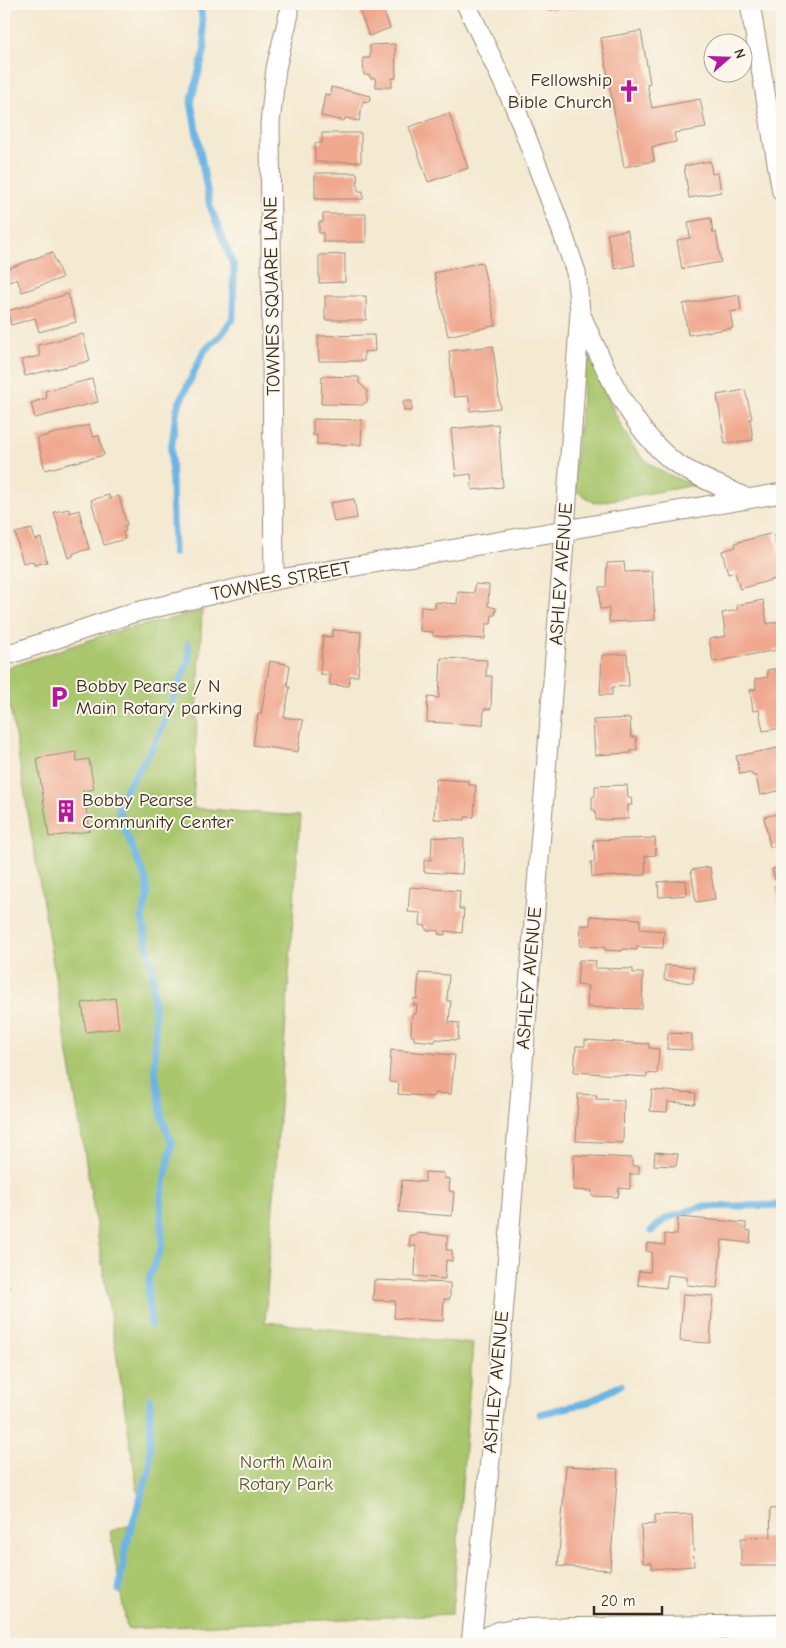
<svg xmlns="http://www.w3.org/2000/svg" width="786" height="1648" font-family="'Comic Neue',sans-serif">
<rect width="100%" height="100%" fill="#fbf7ec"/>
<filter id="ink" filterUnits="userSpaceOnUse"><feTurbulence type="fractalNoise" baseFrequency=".02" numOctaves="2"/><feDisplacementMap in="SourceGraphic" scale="10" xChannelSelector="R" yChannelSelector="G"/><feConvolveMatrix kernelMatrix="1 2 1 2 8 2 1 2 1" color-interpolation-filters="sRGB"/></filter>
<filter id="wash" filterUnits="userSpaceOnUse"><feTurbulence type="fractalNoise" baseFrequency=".0096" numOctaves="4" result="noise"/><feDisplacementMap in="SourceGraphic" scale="20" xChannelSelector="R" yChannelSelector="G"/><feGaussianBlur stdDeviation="1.12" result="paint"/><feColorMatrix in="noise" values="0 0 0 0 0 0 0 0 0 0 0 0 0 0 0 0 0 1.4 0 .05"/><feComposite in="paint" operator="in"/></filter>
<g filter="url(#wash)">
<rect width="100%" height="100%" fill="#f4e9d1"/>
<path fill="#a9c66d" stroke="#727846" d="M 587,350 C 601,380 621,437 644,459 C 658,472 678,479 695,485 L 595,503 L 576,491 L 574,475 Z
M 202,611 L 193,808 L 300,816 L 265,1322 L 473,1344 L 452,1614 L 127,1629 L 110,1531 L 135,1524 L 139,1499 L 88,1174 L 4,669 L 110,633 Z"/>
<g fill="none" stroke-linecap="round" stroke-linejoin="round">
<path stroke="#6cb4e3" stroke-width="7" d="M 174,553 L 171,450 L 177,408 L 204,351 L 222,334 L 233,318 L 234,267 L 210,206 L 191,102 L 205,48 L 201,10 L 198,4
M 651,1231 L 667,1218 L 700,1207 L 782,1205
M 151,1325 L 148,1296 L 149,1278 L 162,1245 L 161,1199 L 172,1144 L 162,1117 L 155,1070 L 155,1015 L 152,967 L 142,918 L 148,894 L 146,880 L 121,821 L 119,808 L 120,798 L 150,752 L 160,732 L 189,658 L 188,644
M 540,1414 L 589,1402 L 621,1385
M 119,1590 L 125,1549 L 150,1467 L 150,1399"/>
</g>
<g id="blocks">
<path fill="#f0a88f" d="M 357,4 L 381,4 L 390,28 L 369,36 Z
M 542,4 L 589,4 L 589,5 L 567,10 L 567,7 L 551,10 L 551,8 L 543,9 Z
M 641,31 L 650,83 L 647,84 L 652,108 L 700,99 L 706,128 L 674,133 L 676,142 L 652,147 L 654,161 L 624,167 L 601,38 Z
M 395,44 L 396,78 L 392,78 L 392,87 L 376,87 L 375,78 L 370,78 L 370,75 L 364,75 L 363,58 L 370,58 L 370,45 Z
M 331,87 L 371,96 L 369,102 L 363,101 L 359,121 L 345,118 L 344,121 L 321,116 L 325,94 L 330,95 Z
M 449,113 L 468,168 L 428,182 L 409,127 Z
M 322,133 L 361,133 L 361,162 L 315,162 L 315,143 L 322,143 Z
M 710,161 L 712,174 L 718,173 L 721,192 L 689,198 L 684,166 Z
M 315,173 L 357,173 L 358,191 L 363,191 L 363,199 L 315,199 Z
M 323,214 L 366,214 L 366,242 L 323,242 L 323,233 L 319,233 L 319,222 L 323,222 Z
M 711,218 L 713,233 L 716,232 L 721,262 L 682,269 L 677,240 L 690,238 L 688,222 Z
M 627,230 L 635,265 L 615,269 L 607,234 Z
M 52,252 L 62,278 L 22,292 L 17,279 L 4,284 L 4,270 Z
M 345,254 L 345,282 L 319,283 L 319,255 Z
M 482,262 L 496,325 L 448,336 L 434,273 Z
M 68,294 L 76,322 L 39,332 L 35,318 L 11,325 L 7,311 Z
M 739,295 L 741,310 L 730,312 L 733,328 L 688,335 L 683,304 Z
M 325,296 L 366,296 L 366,320 L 325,320 Z
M 83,334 L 90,361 L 25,376 L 21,360 L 40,356 L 38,345 Z
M 374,335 L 375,351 L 364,352 L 364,361 L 319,361 L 318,336 Z
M 493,346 L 500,408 L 470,411 L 469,396 L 454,397 L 449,351 Z
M 322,376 L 359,377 L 359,383 L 367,390 L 367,402 L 362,405 L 321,404 Z
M 92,379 L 98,402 L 35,418 L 31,403 L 47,398 L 45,391 Z
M 745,390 L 752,418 L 750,419 L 753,440 L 725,444 L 717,395 Z
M 403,401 L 412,401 L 412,411 L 404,411 Z
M 313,419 L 362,420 L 361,445 L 317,444 L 317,435 L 313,435 Z
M 498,424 L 503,487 L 472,490 L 471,474 L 456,476 L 451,429 Z
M 89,425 L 93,437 L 99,436 L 104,455 L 45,470 L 37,438 Z
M 109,495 L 110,499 L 119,496 L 127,525 L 124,525 L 126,532 L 123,532 L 125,539 L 104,545 L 91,500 Z
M 354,499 L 357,518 L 334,522 L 330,503 Z
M 69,509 L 70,513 L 79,510 L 89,549 L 74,553 L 73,556 L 68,558 L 54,512 Z
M 32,529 L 35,540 L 41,538 L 47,562 L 34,565 L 33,561 L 23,563 L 15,533 Z
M 773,533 L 782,567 L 782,577 L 740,589 L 735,572 L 728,574 L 722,551 L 736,547 L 735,543 Z
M 624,562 L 625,572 L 652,571 L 655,620 L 609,622 L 609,608 L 600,609 L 599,587 L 606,587 L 607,563 Z
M 475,584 L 489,585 L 488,606 L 496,608 L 495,615 L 492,615 L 491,624 L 486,624 L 485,639 L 433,636 L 433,632 L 420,631 L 421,607 L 435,608 L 435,602 L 457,604 L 458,592 L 474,593 Z
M 763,600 L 767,624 L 782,621 L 782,649 L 713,662 L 709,639 L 726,636 L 722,613 L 737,610 L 737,605 Z
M 333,630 L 361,632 L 358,676 L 350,676 L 349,686 L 330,685 L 330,675 L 320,674 L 323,636 L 332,637 Z
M 627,654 L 629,686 L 612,687 L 612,695 L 600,695 L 602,655 Z
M 441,658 L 487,660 L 486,676 L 492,676 L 491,709 L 484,709 L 483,725 L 427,722 L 428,697 L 439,698 Z
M 270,661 L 290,665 L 287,686 L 290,687 L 284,717 L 303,720 L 298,752 L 253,745 L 258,714 L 261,714 Z
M 782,668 L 782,728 L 763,731 L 759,710 L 753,711 L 750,690 L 756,689 L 755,679 L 768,677 L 767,670 Z
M 630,718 L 631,737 L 636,737 L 637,750 L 631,750 L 631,753 L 595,755 L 593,720 Z
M 778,748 L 780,756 L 782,756 L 782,790 L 760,795 L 756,776 L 753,776 L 751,772 L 740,774 L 736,756 Z
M 76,752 L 77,761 L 89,759 L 94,789 L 83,791 L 90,831 L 49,837 L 37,758 Z
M 436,779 L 469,781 L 469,785 L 476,785 L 474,817 L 465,817 L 465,820 L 434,819 Z
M 627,785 L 628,798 L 631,798 L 632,805 L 628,805 L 628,819 L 596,820 L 595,810 L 592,810 L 592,797 L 595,796 L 595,786 Z
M 782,813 L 782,845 L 770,847 L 764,817 Z
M 432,837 L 464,839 L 462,874 L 424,872 L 424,860 L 431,860 Z
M 655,838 L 656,855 L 645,856 L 646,875 L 592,877 L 591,862 L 595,862 L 593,840 Z
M 782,866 L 782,879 L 775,880 L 772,869 Z
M 710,867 L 715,899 L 696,902 L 691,870 Z
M 686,880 L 687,895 L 659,897 L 658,882 Z
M 782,886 L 782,904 L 780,905 L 776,887 Z
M 410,887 L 460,891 L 459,909 L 464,909 L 462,933 L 445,931 L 445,935 L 438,934 L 439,931 L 426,930 L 426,926 L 420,925 L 421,913 L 408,912 Z
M 590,916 L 640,919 L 640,929 L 664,931 L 663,948 L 637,947 L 637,950 L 623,949 L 622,951 L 605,950 L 605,947 L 580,946 L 581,925 L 590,925 Z
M 579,960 L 596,961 L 595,968 L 633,969 L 633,973 L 643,973 L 642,1009 L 587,1007 L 588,986 L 577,985 Z
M 665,965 L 694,967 L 693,983 L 664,980 Z
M 419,973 L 449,975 L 447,1001 L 451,1001 L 449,1022 L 459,1023 L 458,1040 L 436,1039 L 435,1042 L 414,1040 L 414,1036 L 411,1036 L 412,1014 L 416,1014 L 417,1005 L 413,1005 L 414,998 L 417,999 Z
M 115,998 L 119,1028 L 86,1032 L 82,1003 Z
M 668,1033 L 692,1034 L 692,1050 L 667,1049 Z
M 585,1040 L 649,1044 L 649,1048 L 659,1049 L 657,1074 L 647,1073 L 647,1077 L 574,1072 L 576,1046 L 585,1046 Z
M 391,1050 L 455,1055 L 451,1094 L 434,1093 L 434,1097 L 398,1094 L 399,1083 L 389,1082 Z
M 652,1090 L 696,1093 L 695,1104 L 668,1102 L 667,1112 L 650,1111 Z
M 578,1094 L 597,1095 L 596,1099 L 624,1100 L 623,1143 L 576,1141 Z
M 655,1152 L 678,1154 L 676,1166 L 654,1165 Z
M 574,1155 L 632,1158 L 632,1166 L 639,1166 L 639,1174 L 630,1174 L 630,1189 L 619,1188 L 618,1197 L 592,1196 L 592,1191 L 573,1190 Z
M 425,1172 L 444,1173 L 444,1178 L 450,1179 L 449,1191 L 454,1192 L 452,1216 L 399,1212 L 402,1180 L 425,1182 Z
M 678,1217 L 746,1223 L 746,1230 L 751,1231 L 750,1243 L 722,1240 L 717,1288 L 687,1285 L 687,1277 L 668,1275 L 666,1288 L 638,1285 L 639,1271 L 650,1272 L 652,1252 L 646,1251 L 647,1243 L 665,1245 L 665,1234 L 677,1235 Z
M 416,1233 L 448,1236 L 446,1250 L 452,1250 L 452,1261 L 446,1260 L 445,1279 L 415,1276 L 416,1246 L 409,1246 L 410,1235 L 416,1235 Z
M 374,1280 L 450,1283 L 450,1299 L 444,1299 L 443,1321 L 394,1318 L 395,1301 L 373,1300 Z
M 4,1285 L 9,1286 L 8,1299 L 4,1299 Z
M 683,1294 L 713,1296 L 710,1343 L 680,1341 Z
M 566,1466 L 618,1469 L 610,1570 L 558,1566 Z
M 782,1508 L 782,1566 L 741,1566 L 741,1538 L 771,1537 L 770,1509 Z
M 692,1514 L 694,1566 L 652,1569 L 652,1563 L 643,1563 L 641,1525 L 655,1524 L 655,1515 Z"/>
</g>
</g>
<g filter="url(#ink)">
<use href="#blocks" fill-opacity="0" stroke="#988a78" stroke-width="1"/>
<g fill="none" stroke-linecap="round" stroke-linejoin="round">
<defs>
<path id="minor" d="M 466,4 L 515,107 L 559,223 L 576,272 L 580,311 L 565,529 L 497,1392 L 471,1644
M 750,4 L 782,192
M 581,315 C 602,363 631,430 674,462 C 695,477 723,486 746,498
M 274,580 L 270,124 L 276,68 L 289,14
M 4,656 L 132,613 L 274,580 L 782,493"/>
<path id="tertiary" d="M 474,1644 L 499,1634 L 514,1631 L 782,1627"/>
</defs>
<use href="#minor" stroke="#988a78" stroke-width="21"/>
<use href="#tertiary" stroke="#988a78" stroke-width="26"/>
<use href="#minor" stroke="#fff" stroke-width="19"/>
<use href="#tertiary" stroke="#fff" stroke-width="24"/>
</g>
</g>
<defs>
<symbol id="church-bare" viewBox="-9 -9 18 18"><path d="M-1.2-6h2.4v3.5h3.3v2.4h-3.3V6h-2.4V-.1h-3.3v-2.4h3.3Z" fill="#b5179e" stroke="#fbf7ec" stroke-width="2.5" paint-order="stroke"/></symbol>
<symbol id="parking-bare" viewBox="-9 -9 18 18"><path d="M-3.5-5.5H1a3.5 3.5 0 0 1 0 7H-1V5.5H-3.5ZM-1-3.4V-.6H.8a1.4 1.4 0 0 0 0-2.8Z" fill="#b5179e" stroke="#fbf7ec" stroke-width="2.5" paint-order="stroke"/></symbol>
<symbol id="building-bare" viewBox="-9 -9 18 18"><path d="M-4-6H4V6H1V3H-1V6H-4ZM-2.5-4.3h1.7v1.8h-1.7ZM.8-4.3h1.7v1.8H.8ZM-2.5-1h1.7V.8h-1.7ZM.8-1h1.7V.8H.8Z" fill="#b5179e" stroke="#fbf7ec" stroke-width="2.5" paint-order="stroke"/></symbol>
</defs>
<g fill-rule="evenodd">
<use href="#church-bare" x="613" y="75" width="32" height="32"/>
<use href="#parking-bare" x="43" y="681" width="32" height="32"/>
<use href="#building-bare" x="50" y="795" width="32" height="32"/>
</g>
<g text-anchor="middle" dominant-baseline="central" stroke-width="4" stroke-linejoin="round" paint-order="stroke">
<g font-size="19" fill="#3b2a1e" stroke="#fbf7ec" text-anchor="start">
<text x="612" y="80" text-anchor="end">Fellowship<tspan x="612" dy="22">Bible Church</tspan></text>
<text x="76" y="686">Bobby Pearse / N<tspan x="76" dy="22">Main Rotary parking</tspan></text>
<text x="82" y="800">Bobby Pearse<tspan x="82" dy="22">Community Center</tspan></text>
</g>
<g font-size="19" fill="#3b2a1e" stroke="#fbf7ec">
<text transform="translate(272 296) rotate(-91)">TOWNES SQUARE LANE</text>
<text transform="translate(561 574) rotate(-86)">ASHLEY AVENUE</text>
<text transform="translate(281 581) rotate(-11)">TOWNES STREET</text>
<text transform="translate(529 978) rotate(-85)">ASHLEY AVENUE</text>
<text transform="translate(496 1382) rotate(-85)">ASHLEY AVENUE</text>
</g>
<g font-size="19" fill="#5c5936" stroke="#fbf7ec">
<text x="286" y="1462">North Main<tspan x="286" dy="22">Rotary Park</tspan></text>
</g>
</g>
<rect width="786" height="1648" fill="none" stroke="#fbf7ec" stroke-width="20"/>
<g transform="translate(728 58) rotate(70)"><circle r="24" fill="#fbf7ec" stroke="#aea59a"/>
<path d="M0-4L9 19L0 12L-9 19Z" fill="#b5179e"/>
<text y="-8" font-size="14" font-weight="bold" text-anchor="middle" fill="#3b2a1e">N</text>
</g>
<path d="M594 1606v8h68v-8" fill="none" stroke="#3b2a1e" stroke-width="2.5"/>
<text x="601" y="1606" font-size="15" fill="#3b2a1e" stroke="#fbf7ec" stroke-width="4" paint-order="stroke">20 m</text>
</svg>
